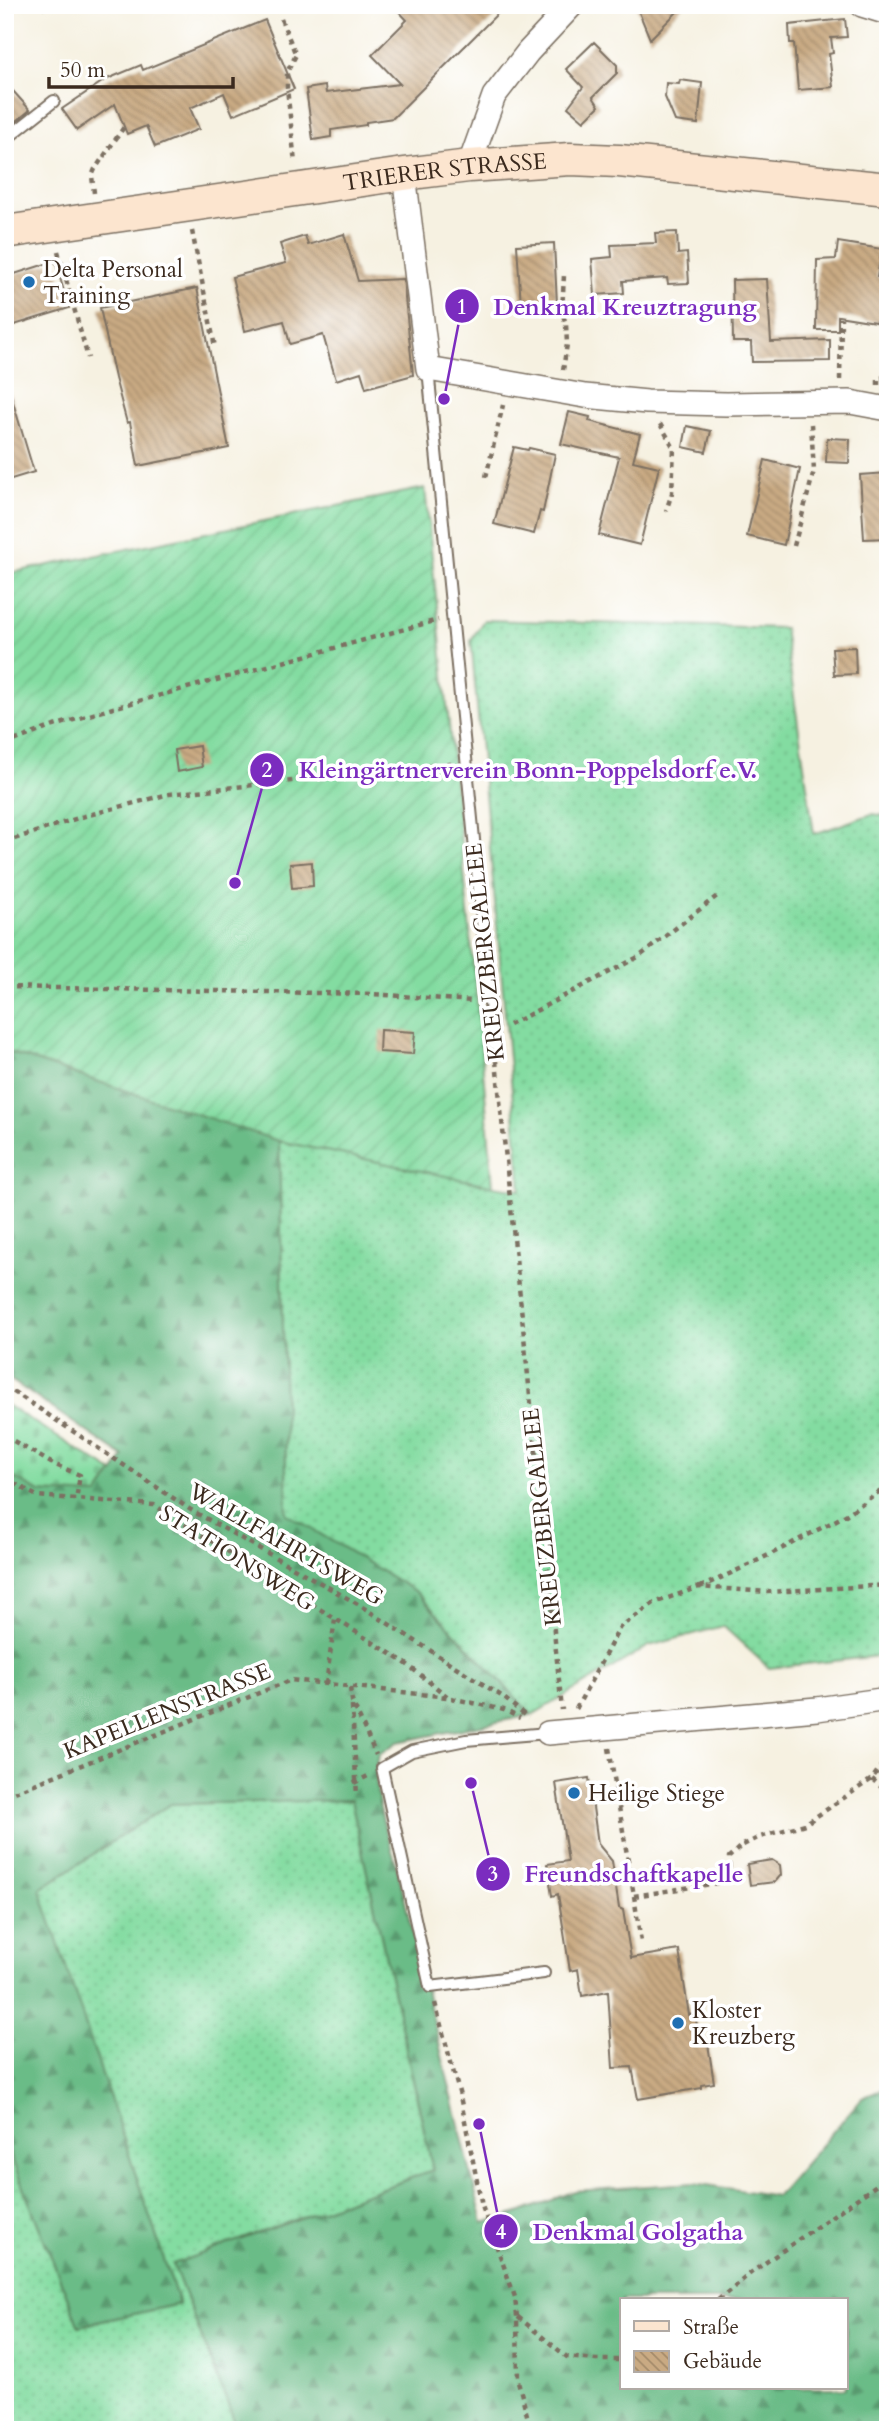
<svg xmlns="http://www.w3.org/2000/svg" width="893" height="2435" font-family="Cardo,serif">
<defs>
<pattern id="grass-dots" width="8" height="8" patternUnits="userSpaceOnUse" patternTransform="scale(1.75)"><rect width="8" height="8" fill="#83dca1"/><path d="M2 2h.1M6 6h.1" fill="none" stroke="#72bd8a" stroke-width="1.8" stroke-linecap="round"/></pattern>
<pattern id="forest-firs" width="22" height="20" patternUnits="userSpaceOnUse" patternTransform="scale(1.75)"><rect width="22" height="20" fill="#6abc87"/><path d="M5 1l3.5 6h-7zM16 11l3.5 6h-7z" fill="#58996e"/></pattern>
<pattern id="cemetery-stones" width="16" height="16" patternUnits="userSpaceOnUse" patternTransform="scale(1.75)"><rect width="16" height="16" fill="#83dca1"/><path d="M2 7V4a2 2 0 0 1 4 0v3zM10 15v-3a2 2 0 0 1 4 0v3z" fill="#72bd8a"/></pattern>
<pattern id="garden-furrows" width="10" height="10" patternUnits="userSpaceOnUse" patternTransform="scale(1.75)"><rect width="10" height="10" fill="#83dca1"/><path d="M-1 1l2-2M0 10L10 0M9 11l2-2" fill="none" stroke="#72bd8a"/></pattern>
<pattern id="building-back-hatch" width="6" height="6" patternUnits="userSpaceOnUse" patternTransform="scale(1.75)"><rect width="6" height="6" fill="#c9aa83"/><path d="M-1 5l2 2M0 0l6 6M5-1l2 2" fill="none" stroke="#a48b6b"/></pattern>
</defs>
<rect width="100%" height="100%" fill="#fff"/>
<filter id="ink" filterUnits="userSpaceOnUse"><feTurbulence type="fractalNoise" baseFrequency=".0143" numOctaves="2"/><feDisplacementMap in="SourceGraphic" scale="14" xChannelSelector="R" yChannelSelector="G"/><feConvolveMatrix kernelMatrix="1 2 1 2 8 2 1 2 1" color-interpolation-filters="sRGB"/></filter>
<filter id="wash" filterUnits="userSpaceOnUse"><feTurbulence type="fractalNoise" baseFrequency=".00686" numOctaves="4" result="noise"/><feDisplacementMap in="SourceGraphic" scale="28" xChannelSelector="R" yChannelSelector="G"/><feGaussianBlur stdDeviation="1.57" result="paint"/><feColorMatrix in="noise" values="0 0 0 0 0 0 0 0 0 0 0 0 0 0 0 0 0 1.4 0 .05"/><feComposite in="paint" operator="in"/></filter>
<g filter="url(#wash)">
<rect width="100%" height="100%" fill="#f6f1e1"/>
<path fill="url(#grass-dots)" stroke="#5f8360" stroke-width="2" d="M 484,620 L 784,628 L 814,834 L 872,814 L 888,816 L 888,1655 L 769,1668 L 723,1626 L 649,1646 L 532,1715 L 416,1592 L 287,1514 L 279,1141 L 493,1186 L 521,1190 L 471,640 Z
M 351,1800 L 433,2170 L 173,2264 L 238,2430 L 5,2430 L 5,2142 L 79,2326 L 179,2304 L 39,1889 L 170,1804 Z"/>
<path fill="url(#forest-firs)" stroke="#527352" stroke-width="2" fill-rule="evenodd" d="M 8,1052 L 279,1141 L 287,1514 L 416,1592 L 532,1715 L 398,1742 L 379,1754 C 369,1799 390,1836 400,1879 C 426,1994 455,2108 483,2223 L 519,2213 L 575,2191 L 694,2183 L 777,2196 L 862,2098 L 888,2087 L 888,2423 L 867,2430 L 238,2430 L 173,2264 L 433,2170 L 351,1800 L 170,1804 L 40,1889 L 179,2304 L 79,2326 L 5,2142 L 5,1473 L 40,1492 L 98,1495 L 124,1457 L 5,1376 L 5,1061 ZM 622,2300 L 846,2300 L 846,2388 L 622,2388 Z"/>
<path fill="url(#cemetery-stones)" stroke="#5f8360" stroke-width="2" d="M 5,1404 L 113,1472 L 98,1495 L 40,1492 L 5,1473 Z"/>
<path fill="url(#garden-furrows)" stroke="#5f8360" stroke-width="2" d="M 425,488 L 477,1001 L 493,1186 L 279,1141 L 9,1052 L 5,1061 L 5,574 Z"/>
<g id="blocks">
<path fill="url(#building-back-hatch)" d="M 393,5 L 506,5 L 393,118 L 366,122 L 366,125 L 331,130 L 331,137 L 313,140 L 306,89 L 325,86 L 326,93 L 400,84 L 372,55 L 407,20 Z
M 636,5 L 684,5 L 650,39 Z
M 845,19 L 847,37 L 831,38 L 833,53 L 829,54 L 833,87 L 798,90 L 794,43 L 790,43 L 789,25 Z
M 265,20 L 294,89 L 233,115 L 224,93 L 190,108 L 199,129 L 155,147 L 146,126 L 127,134 L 115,104 L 77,130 L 62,109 L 105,80 L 141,65 L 143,70 Z
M 594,42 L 617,65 L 617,73 L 593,97 L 599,106 L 584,121 L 568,107 L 583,87 L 566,69 Z
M 680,80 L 702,83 L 698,124 L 675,121 L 665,97 L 666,83 L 679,84 Z
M 5,82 L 30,110 L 13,124 L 5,115 Z
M 677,232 L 678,254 L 687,253 L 689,283 L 668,284 L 667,278 L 623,281 L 624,293 L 595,295 L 592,259 L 612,257 L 611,245 L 656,243 L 655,233 Z
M 344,234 L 358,281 L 403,279 L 413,375 L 366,388 L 361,372 L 336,380 L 323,335 L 290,344 L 284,321 L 245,331 L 232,277 L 286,263 L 280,244 L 305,236 L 308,245 Z
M 838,242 L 882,249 L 877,277 L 888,278 L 888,324 L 838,316 L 838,330 L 816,330 L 817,260 L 836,259 Z
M 554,243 L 557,304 L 521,306 L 517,245 Z
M 55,261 L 69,308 L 5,328 L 5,277 Z
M 767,279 L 771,342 L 830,340 L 830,361 L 752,362 L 751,342 L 733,342 L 732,280 Z
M 197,288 L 229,448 L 138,466 L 130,422 L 127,423 L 115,378 L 100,308 Z
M 10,392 L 34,472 L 5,481 L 5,393 Z
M 569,412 L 590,417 L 589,421 L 640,434 L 633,461 L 659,467 L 640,545 L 599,535 L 619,457 L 561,444 Z
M 687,426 L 711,431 L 706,452 L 683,447 Z
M 827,438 L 850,439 L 849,463 L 826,462 Z
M 514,447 L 528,450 L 529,448 L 555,454 L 543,512 L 540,511 L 534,534 L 494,524 Z
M 765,460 L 800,469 L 784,545 L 747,536 Z
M 888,473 L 888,538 L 864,539 L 860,475 Z
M 855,647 L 856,674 L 834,675 L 832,648 Z
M 199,746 L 202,767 L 177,772 L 174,750 Z
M 312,862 L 313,886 L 292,888 L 290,864 Z
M 380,1030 L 415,1032 L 413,1054 L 379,1052 Z
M 589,1778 L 598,1844 L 612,1861 L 619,1908 L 623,1910 L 631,1958 L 679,1950 L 689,2015 L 695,2014 L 700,2045 L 708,2044 L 714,2083 L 702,2085 L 702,2088 L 638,2099 L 632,2067 L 613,2068 L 608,1991 L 582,1996 L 578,1969 L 570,1971 L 558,1894 L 552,1896 L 547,1864 L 568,1861 L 556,1783 Z
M 772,1860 L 780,1865 L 781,1875 L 775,1882 L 750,1885 L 747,1864 Z"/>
</g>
</g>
<g filter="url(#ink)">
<use href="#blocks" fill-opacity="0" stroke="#7c7062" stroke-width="2"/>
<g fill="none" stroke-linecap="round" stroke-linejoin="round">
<defs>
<path id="lane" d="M 5,140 L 54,101
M 428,369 L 494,1044
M 544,1973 L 430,1987 L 382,1768 L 412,1751 L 466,1740 L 548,1733"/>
<path id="street" d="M 862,5 L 888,13
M 469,166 L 494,96 L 528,52 L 572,5
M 404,174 L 428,369 L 585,396 L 647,402 L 726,404 L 850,402 L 888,409
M 548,1733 L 817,1709 L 888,1699"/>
<g id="secondary">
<path id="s1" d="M 5,232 L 404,174 L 469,166 L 570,159 L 619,161 L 888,189"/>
</g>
</defs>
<use href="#lane" stroke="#7c7062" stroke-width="14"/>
<use href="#street" stroke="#7c7062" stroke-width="26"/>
<use href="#secondary" stroke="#7c7062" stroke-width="35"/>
<path stroke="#7c7062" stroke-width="4.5" stroke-dasharray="5 5" stroke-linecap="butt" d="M 43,5 L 46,10
M 255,8 L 260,5
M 281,19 L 296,55 L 287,72 L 287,88 L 295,163
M 94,193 L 92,176 L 95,169 L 124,127
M 192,231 L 215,347
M 58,251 L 88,358
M 563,370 L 567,344 L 566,324 L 562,312 L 564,275
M 840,380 L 841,318
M 878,385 L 878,378 L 888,377
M 5,420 L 6,420
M 660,424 L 674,448 L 672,493 L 666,511
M 486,477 L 503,405
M 794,546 L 814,471 L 811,424
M 5,744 L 54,726 L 113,708 L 438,620
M 5,842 L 81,817 L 169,794 L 451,764
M 5,987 L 372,994 L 473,1001
M 509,1025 L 640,956 L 717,896
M 496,1061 L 562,1710
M 5,1386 L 191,1510 L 356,1603 L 503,1697 L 528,1718
M 5,1436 L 53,1464 L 80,1475 L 76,1500
M 5,1478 L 37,1496 L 154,1505 L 404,1662 L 447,1696
M 700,1587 C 749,1566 795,1542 842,1517 C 858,1508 870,1495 888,1488
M 326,1684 L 335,1619
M 350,1688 L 352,1701 L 376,1755
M 352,1706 L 357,1796
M 576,1709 L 620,1627 L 654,1603 L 699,1587 L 768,1592 L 888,1585
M 609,1748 L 634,1896 L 730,1881 L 729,1857 L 741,1846 L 760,1837 L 805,1824 L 872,1779 L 888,1756
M 872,1779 L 888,1793
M 354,1783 L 368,1776
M 5,1796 L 291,1680 L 447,1697 L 504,1710 L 520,1718
M 634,1896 L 641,1942
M 435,2003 L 460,2096 L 482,2206 L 515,2297 L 517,2317 L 518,2381 L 531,2430
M 718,2300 L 752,2272 L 888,2177
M 518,2317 L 567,2357 L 596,2360 L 622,2360"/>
<use href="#lane" stroke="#fff" stroke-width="10"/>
<use href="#street" stroke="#fff" stroke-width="23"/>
<use href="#secondary" stroke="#fce5cf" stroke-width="32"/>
</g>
</g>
<g fill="#1f6fb2" stroke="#fff" stroke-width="2.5">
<circle cx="29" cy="282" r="7"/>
<circle cx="574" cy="1793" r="7"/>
<circle cx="678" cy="2023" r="7"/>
</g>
<g text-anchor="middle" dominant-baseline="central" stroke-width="7" stroke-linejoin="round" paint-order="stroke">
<g font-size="23" fill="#3b2a1e" stroke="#fff">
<text stroke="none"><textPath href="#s1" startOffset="444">TRIERER STRASSE</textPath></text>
<text transform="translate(485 952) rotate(-96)">KREUZBERGALLEE</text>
<text transform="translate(542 1517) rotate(-96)">KREUZBERGALLEE</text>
<text transform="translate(286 1544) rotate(30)">WALLFAHRTSWEG</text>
<text transform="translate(237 1558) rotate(32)">STATIONSWEG</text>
<text transform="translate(167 1711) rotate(-22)">KAPELLENSTRASSE</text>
</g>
<g font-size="23" fill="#3b2a1e" stroke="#fff" text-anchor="start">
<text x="43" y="269">Delta Personal<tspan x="43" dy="26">Training</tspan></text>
<text x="588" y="1793">Heilige Stiege</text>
<text x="692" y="2010">Kloster<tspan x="692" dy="26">Kreuzberg</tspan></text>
</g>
</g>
<path fill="none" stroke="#7b2cbf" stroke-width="2.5" d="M444 399L462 306M235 883L267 770M471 1783L493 1874M479 2124L501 2231"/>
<g fill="#7b2cbf" stroke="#fff" stroke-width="2.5">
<circle cx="444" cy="399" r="7"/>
<circle cx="235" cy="883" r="7"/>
<circle cx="471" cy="1783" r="7"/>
<circle cx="479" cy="2124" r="7"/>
<circle cx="462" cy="306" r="18"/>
<circle cx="267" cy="770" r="18"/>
<circle cx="493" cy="1874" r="18"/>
<circle cx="501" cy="2231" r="18"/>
</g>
<g font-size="21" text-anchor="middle" font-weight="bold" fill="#fff">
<text x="462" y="314">1</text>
<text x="267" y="777">2</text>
<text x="493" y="1881">3</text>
<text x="501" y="2239">4</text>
</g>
<g font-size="24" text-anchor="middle" font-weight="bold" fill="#7b2cbf" stroke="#fff" stroke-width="7" stroke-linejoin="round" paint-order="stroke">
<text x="625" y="315">Denkmal Kreuztragung</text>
<text x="528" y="778">Kleingärtnerverein Bonn-Poppelsdorf e.V.</text>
<text x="634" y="1882">Freundschaftkapelle</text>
<text x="638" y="2240">Denkmal Golgatha</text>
</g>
<rect width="893" height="2435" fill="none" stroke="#fff" stroke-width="28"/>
<rect x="620" y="2298" width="228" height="91" fill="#ffffff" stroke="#b1aaa5" stroke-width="2"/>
<rect x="634" y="2321" width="35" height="10" fill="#fce5cf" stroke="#b1aaa5" stroke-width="2"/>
<text x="683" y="2334" font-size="21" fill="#3b2a1e">Straße</text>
<rect x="634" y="2351" width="35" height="21" fill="url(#building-back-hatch)" stroke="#b1aaa5" stroke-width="2"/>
<text x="683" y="2368" font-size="21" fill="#3b2a1e">Gebäude</text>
<path d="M49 77v10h184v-10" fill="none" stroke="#3b2a1e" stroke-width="3.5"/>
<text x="60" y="77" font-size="21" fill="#3b2a1e" stroke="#ffffff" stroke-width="5" paint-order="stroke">50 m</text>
</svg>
